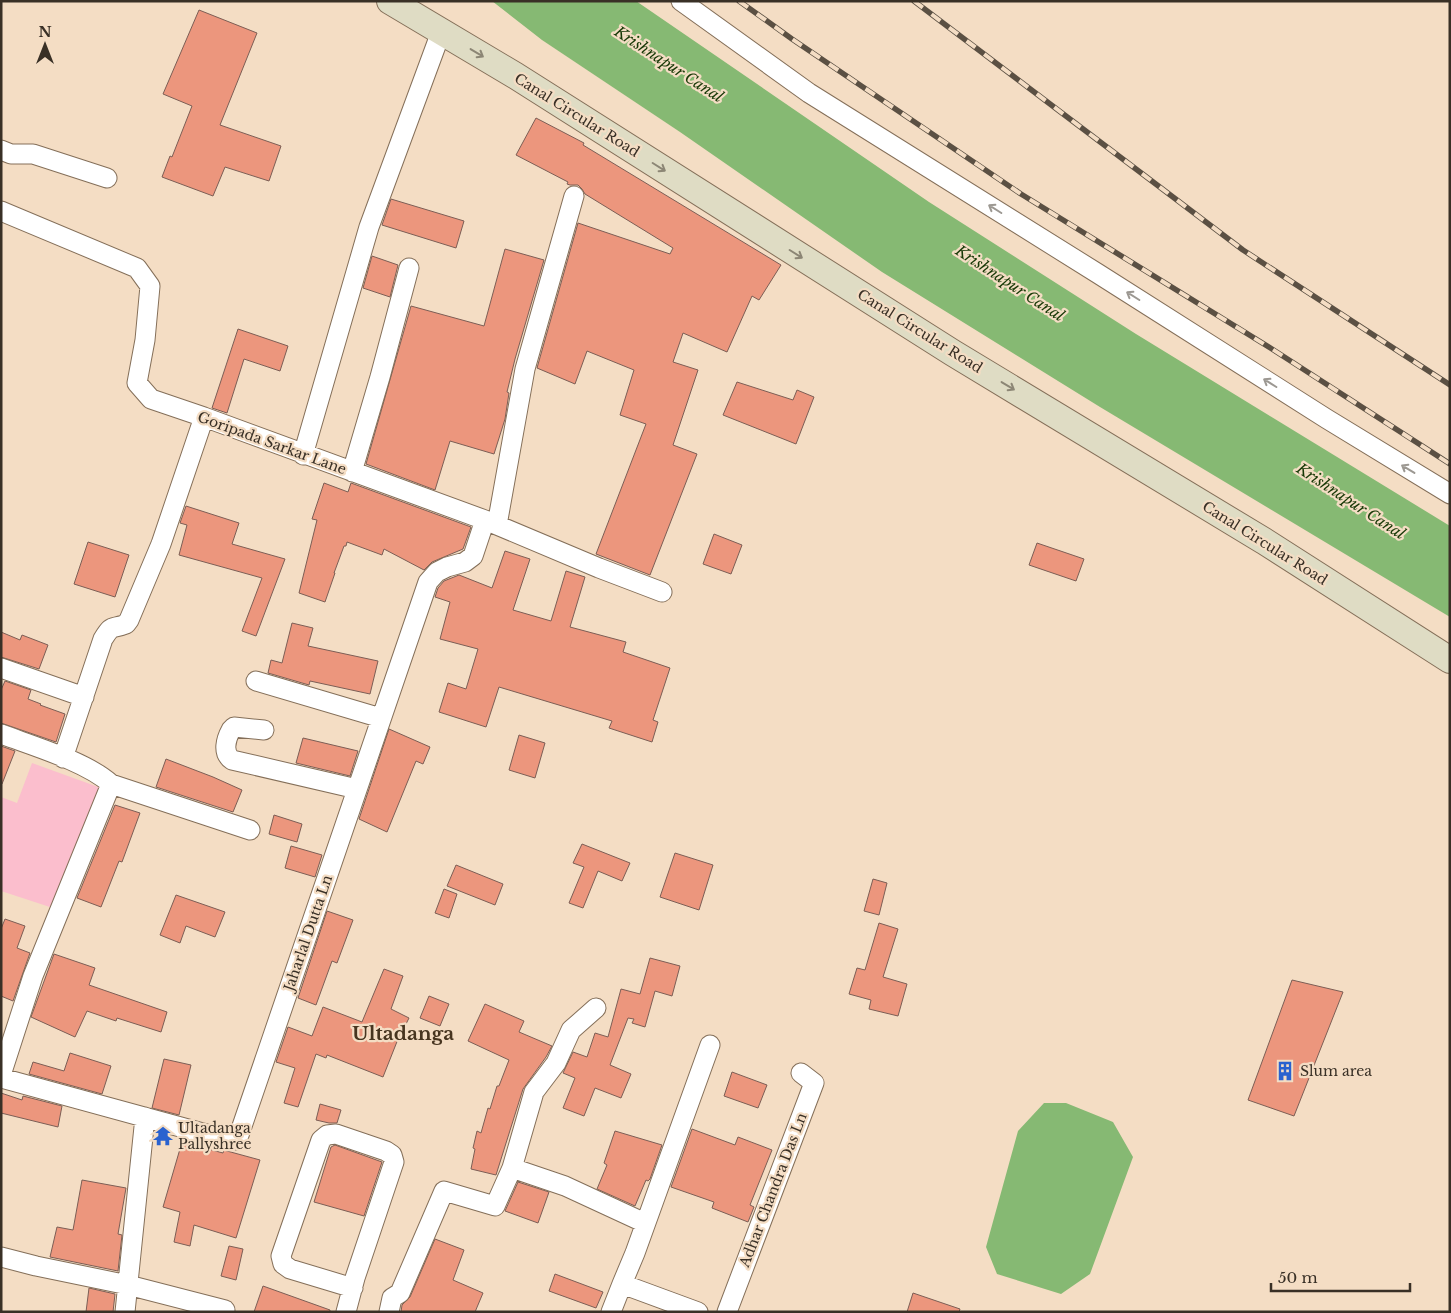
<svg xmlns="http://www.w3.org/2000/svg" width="1451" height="1313" font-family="'Libre Baskerville',serif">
<rect width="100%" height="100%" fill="#f4ddc4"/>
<path fill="#fbbecd" d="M 32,763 L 101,788 L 56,909 L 1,891 L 1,797 L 17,803 Z"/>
<path fill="#86b973" d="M 492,1 L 636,1 L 929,202 L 1136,334 L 1450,526 L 1450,617 L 1100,407 L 882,272 L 680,132 L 542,40 Z
M 1044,1103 L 1066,1103 L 1113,1122 L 1133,1157 L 1090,1274 L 1061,1294 L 997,1274 L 986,1247 L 1018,1131 Z"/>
<path fill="#ec967d" stroke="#7c5e55" d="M 199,10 L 257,33 L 220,125 L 281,146 L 269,181 L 225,167 L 213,196 L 162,177 L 170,156 L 172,157 L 192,106 L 163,94 Z
M 536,118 L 584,143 L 583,145 L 781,265 L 759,300 L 752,296 L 727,352 L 683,333 L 673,362 L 698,370 L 673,445 L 697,454 L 650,575 L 596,554 L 646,424 L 620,415 L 634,370 L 587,351 L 575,384 L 537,368 L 578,223 L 670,254 L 673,248 L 585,194 L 582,189 L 578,185 L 570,185 L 567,184 L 568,182 L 516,155 Z
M 391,199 L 464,221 L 456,248 L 382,225 Z
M 505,249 L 544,260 L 515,359 L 507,392 L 509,393 L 505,419 L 494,454 L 450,441 L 435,490 L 366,464 L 411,306 L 484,326 Z
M 372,256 L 398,265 L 390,297 L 363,288 Z
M 238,329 L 288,346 L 280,371 L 244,359 L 227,413 L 212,408 Z
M 737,382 L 793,400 L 797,390 L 814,397 L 796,444 L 723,415 Z
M 324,483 L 348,492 L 351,483 L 471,527 L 463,549 L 432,562 L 424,570 L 384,549 L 382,555 L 347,542 L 346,546 L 344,546 L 334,573 L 335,573 L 325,602 L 299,593 L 317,520 L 312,519 Z
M 186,506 L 239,523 L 232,544 L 285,559 L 256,636 L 242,631 L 262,578 L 179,555 L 187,525 L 180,523 Z
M 714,534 L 742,545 L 731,574 L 703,564 Z
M 88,542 L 129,555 L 115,597 L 74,584 Z
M 1037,543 L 1084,559 L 1076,581 L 1029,565 Z
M 505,551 L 530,559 L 513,610 L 551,621 L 566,571 L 585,577 L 570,627 L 626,642 L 623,652 L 670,668 L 653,720 L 658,722 L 652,742 L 609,728 L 612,721 L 499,687 L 486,727 L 439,712 L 448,683 L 466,689 L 478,649 L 440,639 L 450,602 L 435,597 L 438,588 L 444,581 L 459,575 L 492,588 Z
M 292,623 L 313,628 L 308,646 L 378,661 L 370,694 L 310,681 L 309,685 L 268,673 L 271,660 L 282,663 Z
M 1,632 L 20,640 L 22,635 L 48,645 L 39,669 L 1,657 Z
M 5,681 L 31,690 L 28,699 L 41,704 L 40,705 L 65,714 L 56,742 L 1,723 L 1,690 Z
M 389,729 L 430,747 L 423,764 L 416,761 L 387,832 L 359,819 Z
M 519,735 L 545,743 L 535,778 L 509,770 Z
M 303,738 L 358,751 L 350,776 L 296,763 Z
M 1,746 L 15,751 L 2,784 L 1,784 Z
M 166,759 L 213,777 L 242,790 L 233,812 L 156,787 Z
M 115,805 L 140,813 L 122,862 L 119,861 L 101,907 L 77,898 Z
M 274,815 L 302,824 L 297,842 L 269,834 Z
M 582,844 L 630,863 L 622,881 L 598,871 L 583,908 L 569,903 L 584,867 L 573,863 Z
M 291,846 L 322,855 L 315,877 L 285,868 Z
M 675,853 L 713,865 L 699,910 L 660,897 Z
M 456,865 L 503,884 L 495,905 L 447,886 Z
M 873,879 L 887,883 L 879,915 L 864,911 Z
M 444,889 L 457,894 L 449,918 L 435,913 Z
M 176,895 L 225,912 L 215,937 L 186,926 L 180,943 L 160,935 Z
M 327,911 L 353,920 L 337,963 L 332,961 L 316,1005 L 298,998 Z
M 5,919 L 25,926 L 17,948 L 30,953 L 13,1001 L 1,996 L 1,929 Z
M 879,923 L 898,929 L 883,977 L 907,984 L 898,1016 L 869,1009 L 871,1000 L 849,994 L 857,968 L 865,970 Z
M 54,954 L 95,968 L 89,985 L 167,1012 L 161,1032 L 117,1018 L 116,1021 L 87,1011 L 75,1037 L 31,1017 Z
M 650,958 L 680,966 L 672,996 L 655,991 L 645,1027 L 632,1023 L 634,1019 L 628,1018 L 610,1065 L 631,1074 L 621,1098 L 595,1088 L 584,1116 L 563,1108 L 575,1078 L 563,1073 L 573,1052 L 587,1057 L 595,1033 L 608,1037 L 621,989 L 640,994 Z
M 384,969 L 403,976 L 391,1009 L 409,1018 L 401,1034 L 400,1034 L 383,1077 L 327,1055 L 326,1058 L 316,1054 L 298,1107 L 284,1103 L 295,1068 L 276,1062 L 288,1027 L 312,1036 L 323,1007 L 362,1022 Z
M 1292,980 L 1343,992 L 1294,1116 L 1248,1100 Z
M 429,996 L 449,1004 L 440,1026 L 420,1018 Z
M 485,1004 L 524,1021 L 519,1032 L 552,1046 L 546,1057 L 523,1089 L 496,1175 L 471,1169 L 475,1149 L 473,1148 L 477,1131 L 481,1133 L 488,1108 L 490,1109 L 497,1086 L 499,1086 L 509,1060 L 468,1041 Z
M 70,1053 L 111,1066 L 102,1094 L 29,1074 L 33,1062 L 64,1071 Z
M 164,1059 L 191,1065 L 179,1115 L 152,1108 Z
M 732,1072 L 767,1085 L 758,1108 L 724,1096 Z
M 1,1093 L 22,1100 L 23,1096 L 62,1106 L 58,1127 L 1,1113 Z
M 320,1104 L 341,1110 L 337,1123 L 329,1123 L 316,1120 Z
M 692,1129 L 735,1145 L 738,1137 L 772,1150 L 750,1205 L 754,1207 L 748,1222 L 712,1208 L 714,1202 L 671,1187 Z
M 615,1131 L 662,1145 L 650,1179 L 648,1181 L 646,1180 L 635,1206 L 597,1189 L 607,1165 L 604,1163 Z
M 182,1142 L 223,1153 L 224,1150 L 227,1151 L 260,1160 L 236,1238 L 194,1225 L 190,1246 L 174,1242 L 180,1212 L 163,1207 Z
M 335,1145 L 382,1162 L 364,1216 L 314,1202 L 331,1147 Z
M 82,1180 L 126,1188 L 118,1234 L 122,1235 L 118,1271 L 50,1257 L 57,1227 L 73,1230 Z
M 518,1182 L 549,1192 L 538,1223 L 505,1211 Z
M 435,1239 L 464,1250 L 453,1280 L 483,1293 L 475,1312 L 401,1312 L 402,1305 L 410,1297 Z
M 229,1246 L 243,1249 L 236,1280 L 221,1276 Z
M 555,1274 L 603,1292 L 596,1308 L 549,1291 Z
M 263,1286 L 330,1310 L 330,1312 L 254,1312 Z
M 89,1288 L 115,1294 L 113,1312 L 86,1312 Z
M 913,1293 L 960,1309 L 959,1312 L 907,1312 Z"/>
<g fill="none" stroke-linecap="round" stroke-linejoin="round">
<defs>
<path id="street" d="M 681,1 L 809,93 L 1097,273 L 1327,419 L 1450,494
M 1,150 L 11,154 L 33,154 L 107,178
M 1,211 L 137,268 L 150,286 L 145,340 L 137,383 L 151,399 L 204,417 L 485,520 L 599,568 L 662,592
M 303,455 L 369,227 L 441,32
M 352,472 L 380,377 L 409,268
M 497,525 L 525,369 L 574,196
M 1,668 L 84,697
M 256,681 L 381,718
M 264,730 L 234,727 L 231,730 C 226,739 222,753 232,760 L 357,789
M 1,734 C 33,746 87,762 111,784 L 250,830
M 63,758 L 103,639 C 113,623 111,630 126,624 L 129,620 L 161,544 L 204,417
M 1,1075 L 33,976 L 111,784
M 1,1078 L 228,1140 L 235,1140 L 239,1135 L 428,582 L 437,572 L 447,567 L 465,562 L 473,556 L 485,520
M 512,1168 L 565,1186 L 645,1223
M 1,1257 L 36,1266 L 128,1285 L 225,1310
M 622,1284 L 635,1253 L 710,1045
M 125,1312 L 145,1117
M 346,1312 L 355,1278 L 394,1162 L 392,1155 L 386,1151 L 336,1134 L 327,1135 L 321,1140 L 281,1256 L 283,1264 L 290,1269 L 353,1288
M 389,1312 L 392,1298 L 400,1293 L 444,1191 L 495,1206 L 512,1168 L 534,1092 L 556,1063 L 571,1030 L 596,1008
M 611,1312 L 622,1284 L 698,1312
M 727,1312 L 814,1083 L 801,1073"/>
<path id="secondary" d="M 390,1 L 516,76 L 953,353 L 1264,541 L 1450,660"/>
</defs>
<use href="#street" stroke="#846f59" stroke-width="21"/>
<use href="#secondary" stroke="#846f59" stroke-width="28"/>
<use href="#street" stroke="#fff" stroke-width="19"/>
<use href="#secondary" stroke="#dfdcc4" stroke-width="26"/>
<defs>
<path id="rail" d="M 739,1 L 792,39 L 1021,194 L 1272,349 L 1450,464
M 914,1 L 1243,250 L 1450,385"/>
</defs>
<use href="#rail" stroke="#5b5043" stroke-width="5.5"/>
<use href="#rail" stroke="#f4ddc4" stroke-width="4" stroke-dasharray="11" stroke-linecap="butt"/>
</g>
<defs><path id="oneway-shaft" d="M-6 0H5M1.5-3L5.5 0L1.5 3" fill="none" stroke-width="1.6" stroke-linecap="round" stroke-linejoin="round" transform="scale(1.25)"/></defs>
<g stroke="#8c8675">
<use href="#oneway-shaft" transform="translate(477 53) rotate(31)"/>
<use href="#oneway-shaft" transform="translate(659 167) rotate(32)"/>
<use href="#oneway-shaft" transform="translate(796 254) rotate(32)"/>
<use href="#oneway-shaft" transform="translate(1008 386) rotate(31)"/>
</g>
<g stroke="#9c9892">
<use href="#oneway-shaft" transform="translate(995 209) rotate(-148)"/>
<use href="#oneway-shaft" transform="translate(1133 296) rotate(-148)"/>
<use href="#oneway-shaft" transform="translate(1270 383) rotate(-148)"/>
<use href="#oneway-shaft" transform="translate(1408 469) rotate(-149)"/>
</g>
<defs>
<symbol id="building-bare" viewBox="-9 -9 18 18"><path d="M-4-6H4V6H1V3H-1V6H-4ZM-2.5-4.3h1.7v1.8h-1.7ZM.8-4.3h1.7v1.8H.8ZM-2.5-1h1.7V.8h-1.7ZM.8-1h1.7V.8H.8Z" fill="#2a62cf" stroke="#f4ddc4" stroke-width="2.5" paint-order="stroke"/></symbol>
<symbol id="temple-bare" viewBox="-9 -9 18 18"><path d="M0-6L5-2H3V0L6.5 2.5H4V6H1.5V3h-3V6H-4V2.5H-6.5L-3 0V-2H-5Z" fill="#2a62cf" stroke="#f4ddc4" stroke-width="2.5" paint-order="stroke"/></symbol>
</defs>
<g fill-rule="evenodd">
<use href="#building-bare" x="1271" y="1057" width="28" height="28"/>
<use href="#temple-bare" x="149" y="1122" width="28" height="28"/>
</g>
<g text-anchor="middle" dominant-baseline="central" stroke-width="4.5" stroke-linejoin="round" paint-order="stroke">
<g font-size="14" fill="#393026" stroke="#f4ddc4">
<text transform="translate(577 115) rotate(32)">Canal Circular Road</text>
<text transform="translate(920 331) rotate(32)">Canal Circular Road</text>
<text transform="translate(272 443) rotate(20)">Goripada Sarkar Lane</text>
<text transform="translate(1265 543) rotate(32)">Canal Circular Road</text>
<text transform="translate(308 933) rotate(-71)">Jaharlal Dutta Ln</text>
<text transform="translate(773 1190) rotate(-69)">Adhar Chandra Das Ln</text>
</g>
<g font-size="14" fill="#393026" stroke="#f4ddc4" text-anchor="start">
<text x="1300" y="1071">Slum area</text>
<text x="178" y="1128">Ultadanga<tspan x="178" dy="16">Pallyshree</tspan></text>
</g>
<g font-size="15" font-style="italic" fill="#183907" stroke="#f4ddc4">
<text transform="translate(669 64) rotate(33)">Krishnapur Canal</text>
<text transform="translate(1010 283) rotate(33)">Krishnapur Canal</text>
<text transform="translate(1351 501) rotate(33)">Krishnapur Canal</text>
</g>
<g font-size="19" font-weight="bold" fill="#473520" stroke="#f4ddc4">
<text x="403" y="1033">Ultadanga</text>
</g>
</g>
<rect width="1451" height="1313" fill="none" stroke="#393026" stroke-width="5"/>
<g transform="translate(45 45)" stroke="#f4ddc4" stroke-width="4" paint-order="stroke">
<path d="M0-4L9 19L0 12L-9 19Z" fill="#393026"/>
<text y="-8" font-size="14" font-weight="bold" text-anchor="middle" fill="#393026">N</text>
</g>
<path d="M1271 1283v8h139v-8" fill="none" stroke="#393026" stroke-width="2.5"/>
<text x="1278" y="1283" font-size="15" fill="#393026" stroke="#f4ddc4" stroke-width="4" paint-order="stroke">50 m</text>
</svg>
